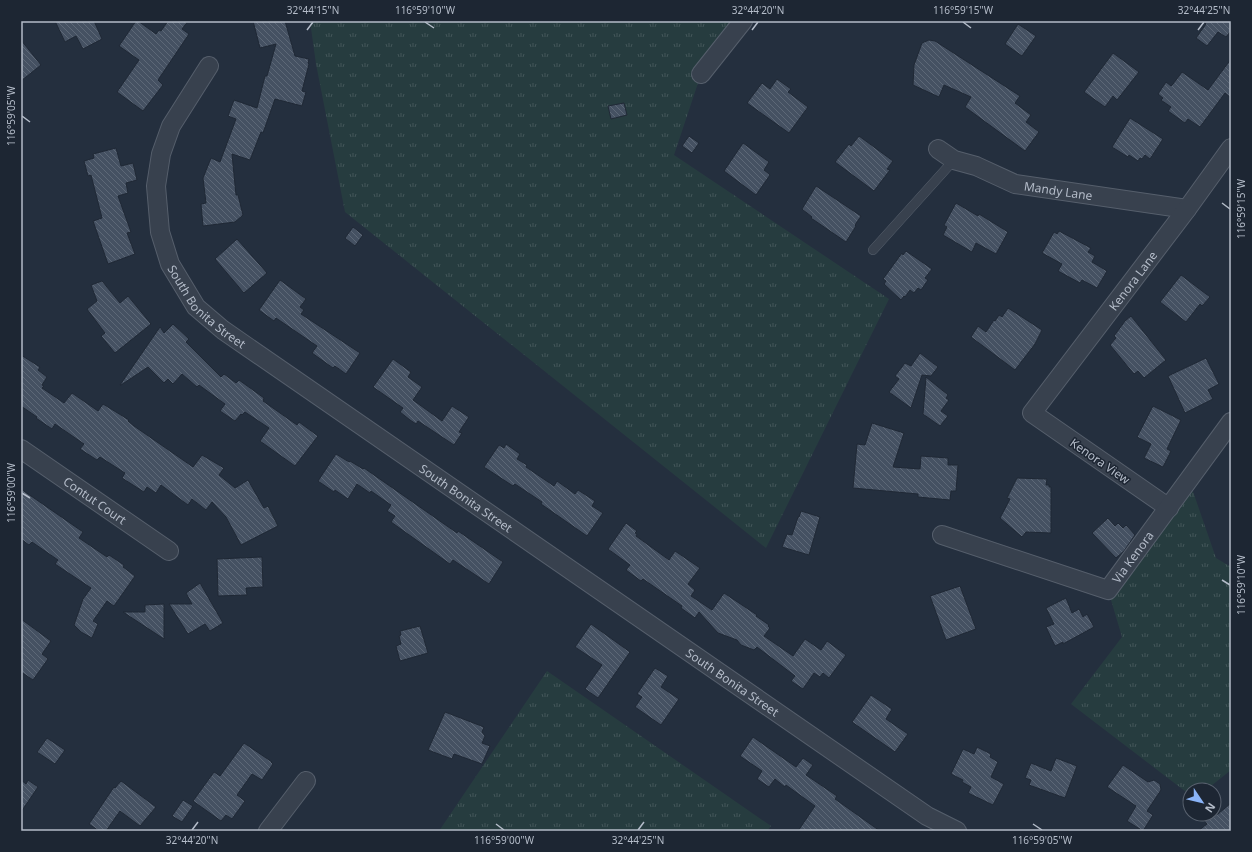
<svg xmlns="http://www.w3.org/2000/svg" width="1252" height="852" font-family="'Noto Sans',sans-serif">
<defs>
<pattern id="grass-tufts" width="24" height="20" patternUnits="userSpaceOnUse"><rect width="24" height="20" fill="#263c3f"/><path d="M3 7l-1-3M5 7V3M7 7l1-3M15 17l-1-3M17 17v-4M19 17l1-3" fill="none" stroke="#435659"/></pattern>
<pattern id="building-back-hatch" width="6" height="6" patternUnits="userSpaceOnUse"><rect width="6" height="6" fill="#455162"/><path d="M-1 5l2 2M0 0l6 6M5-1l2 2" fill="none" stroke="#5d6877"/></pattern>
</defs>
<rect width="100%" height="100%" fill="#242f3e"/>
<path fill="url(#grass-tufts)" d="M 310,21 L 741,21 L 701,74 L 674,155 L 889,299 L 766,548 L 345,212 L 316,64 Z
M 1189,480 L 1216,558 L 1231,567 L 1231,770 L 1206,790 L 1190,790 L 1190,795 L 1071,704 L 1122,637 L 1108,590 Z
M 547,671 L 771,826 L 767,831 L 439,831 Z"/>
<path fill="url(#building-back-hatch)" stroke="#1f2835" d="M 55,21 L 94,21 L 102,39 L 83,49 L 76,36 L 65,42 Z
M 136,21 L 138,21 L 156,34 L 159,30 L 161,31 L 168,21 L 188,21 L 182,29 L 189,34 L 158,80 L 163,85 L 143,111 L 117,92 L 139,60 L 119,46 Z
M 253,21 L 285,21 L 295,56 L 309,59 L 308,63 L 309,64 L 302,91 L 306,92 L 302,106 L 275,99 L 263,133 L 261,132 L 250,160 L 232,154 L 236,195 L 238,195 L 243,215 L 235,222 L 203,226 L 201,204 L 206,203 L 203,178 L 211,158 L 220,162 L 236,119 L 228,116 L 234,100 L 257,108 L 265,76 L 267,76 L 276,44 L 260,48 Z
M 1203,21 L 1231,21 L 1231,31 L 1226,37 L 1218,32 L 1207,46 L 1196,38 L 1206,24 Z
M 1018,24 L 1036,36 L 1022,56 L 1005,44 Z
M 21,40 L 41,65 L 21,81 Z
M 929,40 L 935,41 L 1020,96 L 1015,103 L 1031,115 L 1026,122 L 1039,132 L 1025,151 L 965,107 L 971,97 L 944,85 L 939,97 L 913,85 L 914,65 L 922,43 Z
M 1113,53 L 1139,72 L 1117,100 L 1113,96 L 1105,107 L 1084,92 Z
M 1231,59 L 1231,98 L 1225,93 L 1200,127 L 1188,119 L 1185,123 L 1168,111 L 1171,107 L 1161,100 L 1163,98 L 1158,94 L 1166,82 L 1171,86 L 1173,84 L 1182,72 L 1208,90 Z
M 777,79 L 791,89 L 788,92 L 808,107 L 789,133 L 747,103 L 762,83 L 770,89 Z
M 624,103 L 627,115 L 611,119 L 608,106 Z
M 1130,118 L 1163,139 L 1150,159 L 1145,155 L 1142,159 L 1140,158 L 1138,161 L 1129,155 L 1128,157 L 1112,147 Z
M 689,136 L 699,143 L 692,153 L 682,146 Z
M 859,136 L 893,161 L 887,169 L 890,170 L 874,191 L 835,162 L 849,144 L 851,146 Z
M 743,143 L 769,162 L 764,170 L 770,175 L 756,195 L 724,171 Z
M 116,148 L 121,166 L 133,163 L 137,180 L 126,183 L 128,193 L 118,196 L 131,232 L 127,233 L 135,254 L 108,264 L 93,221 L 102,218 L 91,175 L 88,176 L 84,161 L 94,158 L 93,154 Z
M 816,186 L 861,216 L 855,225 L 856,226 L 846,242 L 811,218 L 812,217 L 802,209 Z
M 956,203 L 978,216 L 979,214 L 1008,232 L 996,254 L 976,243 L 972,252 L 943,235 L 947,227 L 944,225 Z
M 353,227 L 363,235 L 355,246 L 345,238 Z
M 1059,231 L 1091,248 L 1088,252 L 1095,256 L 1092,262 L 1107,271 L 1097,288 L 1082,280 L 1080,283 L 1058,271 L 1062,264 L 1042,253 L 1054,232 L 1057,234 Z
M 237,239 L 267,273 L 244,293 L 215,259 Z
M 906,251 L 932,269 L 925,278 L 928,280 L 921,290 L 918,288 L 914,293 L 910,290 L 905,297 L 904,296 L 901,300 L 884,284 L 886,281 L 883,279 L 902,253 L 903,255 Z
M 1181,275 L 1210,297 L 1202,306 L 1200,304 L 1186,322 L 1160,302 Z
M 280,280 L 306,299 L 300,307 L 304,310 L 301,314 L 360,353 L 346,374 L 335,366 L 333,368 L 312,353 L 317,346 L 276,318 L 274,321 L 259,310 Z
M 102,281 L 120,303 L 128,296 L 151,324 L 115,353 L 101,336 L 105,333 L 87,309 L 97,301 L 91,285 Z
M 1008,308 L 1042,330 L 1035,344 L 1015,370 L 971,337 L 978,326 L 986,332 L 994,320 L 995,321 L 999,315 L 1002,317 Z
M 1131,316 L 1166,360 L 1144,378 L 1138,371 L 1134,374 L 1110,345 L 1116,338 L 1114,336 L 1125,321 Z
M 173,324 L 189,339 L 186,342 L 221,377 L 224,374 L 236,383 L 239,380 L 264,398 L 263,401 L 297,425 L 299,422 L 318,436 L 295,466 L 260,441 L 269,428 L 245,412 L 242,415 L 241,414 L 235,421 L 220,411 L 225,404 L 199,385 L 197,387 L 182,374 L 173,384 L 168,379 L 164,383 L 148,367 L 121,385 L 120,385 L 160,327 L 164,333 Z
M 920,353 L 938,367 L 931,376 L 922,375 L 911,408 L 889,392 L 899,379 L 895,376 L 905,363 L 911,366 Z
M 21,355 L 40,367 L 38,370 L 47,377 L 42,385 L 44,386 L 42,388 L 64,403 L 72,393 L 98,411 L 103,404 L 129,420 L 128,421 L 134,426 L 193,467 L 202,455 L 224,468 L 219,475 L 235,488 L 248,480 L 264,508 L 268,506 L 278,526 L 241,545 L 226,517 L 212,502 L 206,510 L 192,499 L 188,505 L 161,485 L 156,493 L 147,487 L 144,492 L 122,478 L 125,473 L 100,457 L 97,460 L 80,449 L 84,444 L 55,424 L 52,429 L 36,418 L 37,417 L 21,406 Z
M 1206,358 L 1219,384 L 1208,390 L 1213,399 L 1185,413 L 1168,376 Z
M 393,359 L 411,372 L 408,377 L 422,387 L 413,400 L 442,421 L 452,406 L 469,417 L 459,432 L 462,433 L 454,445 L 418,421 L 416,424 L 410,420 L 400,412 L 403,408 L 373,387 Z
M 926,377 L 948,395 L 946,398 L 949,400 L 941,411 L 948,416 L 940,426 L 923,414 Z
M 1153,406 L 1181,420 L 1167,449 L 1171,451 L 1163,467 L 1144,458 L 1151,444 L 1137,437 Z
M 872,423 L 904,433 L 893,467 L 920,469 L 921,456 L 948,458 L 948,465 L 958,465 L 956,491 L 951,491 L 950,500 L 918,497 L 918,494 L 853,488 L 857,444 L 865,445 Z
M 506,444 L 520,454 L 517,459 L 527,465 L 526,467 L 554,486 L 557,481 L 575,494 L 578,490 L 595,501 L 592,506 L 603,513 L 587,536 L 541,504 L 542,502 L 515,484 L 513,486 L 484,467 L 499,445 L 504,448 Z
M 336,454 L 349,462 L 350,461 L 363,469 L 364,468 L 457,533 L 458,531 L 503,562 L 489,584 L 453,560 L 450,564 L 391,522 L 395,516 L 387,511 L 391,505 L 371,491 L 370,493 L 357,484 L 348,499 L 335,490 L 334,492 L 318,481 Z
M 1017,478 L 1047,479 L 1046,485 L 1049,485 L 1049,487 L 1051,487 L 1051,533 L 1026,532 L 1022,537 L 1000,518 L 1010,499 L 1007,498 Z
M 21,489 L 83,532 L 79,538 L 107,557 L 109,555 L 124,565 L 123,567 L 135,576 L 114,606 L 107,601 L 93,621 L 98,624 L 92,638 L 81,632 L 74,625 L 83,599 L 91,588 L 55,564 L 58,560 L 32,542 L 29,545 L 21,539 Z
M 801,511 L 820,517 L 809,555 L 782,547 L 787,534 L 792,535 L 798,517 L 799,517 Z
M 1108,518 L 1115,526 L 1118,523 L 1123,528 L 1126,525 L 1135,535 L 1124,551 L 1116,558 L 1092,533 Z
M 626,523 L 637,531 L 635,533 L 637,534 L 636,536 L 669,560 L 675,551 L 700,568 L 688,584 L 695,590 L 691,596 L 712,610 L 724,593 L 757,615 L 756,616 L 769,625 L 768,626 L 770,628 L 764,636 L 793,656 L 805,639 L 821,650 L 827,641 L 846,655 L 829,678 L 823,673 L 820,677 L 814,673 L 803,689 L 791,681 L 795,676 L 757,647 L 754,650 L 741,645 L 737,640 L 718,633 L 699,612 L 695,618 L 681,608 L 682,606 L 643,579 L 641,581 L 626,570 L 630,565 L 608,549 Z
M 262,557 L 263,587 L 246,588 L 247,595 L 218,596 L 217,559 Z
M 200,583 L 223,623 L 210,631 L 205,624 L 188,634 L 169,604 L 192,604 L 186,593 Z
M 960,586 L 976,629 L 946,640 L 930,596 Z
M 1066,598 L 1072,613 L 1079,609 L 1083,617 L 1087,614 L 1094,627 L 1063,644 L 1063,642 L 1055,646 L 1046,627 L 1054,624 L 1046,608 Z
M 164,604 L 164,639 L 123,612 L 145,612 L 145,605 Z
M 21,619 L 51,641 L 42,654 L 48,659 L 33,680 L 21,672 Z
M 591,624 L 630,652 L 598,698 L 585,689 L 602,665 L 575,647 Z
M 420,626 L 428,653 L 400,661 L 396,646 L 401,644 L 399,636 L 401,635 L 400,631 Z
M 655,668 L 668,676 L 661,687 L 679,699 L 661,725 L 635,707 L 642,697 L 637,694 Z
M 871,695 L 892,709 L 886,719 L 908,734 L 895,752 L 852,722 Z
M 445,712 L 484,727 L 482,732 L 485,736 L 482,743 L 490,746 L 482,764 L 454,754 L 452,759 L 428,750 Z
M 753,737 L 796,767 L 803,758 L 813,765 L 806,775 L 837,796 L 835,799 L 880,831 L 798,831 L 815,806 L 786,785 L 785,787 L 775,779 L 769,787 L 757,779 L 762,771 L 740,756 Z
M 47,738 L 65,750 L 55,764 L 37,752 Z
M 244,743 L 272,762 L 271,762 L 273,764 L 262,780 L 252,774 L 237,795 L 245,801 L 232,819 L 226,815 L 221,821 L 193,801 L 214,772 L 220,776 Z
M 977,747 L 991,754 L 990,757 L 998,762 L 991,777 L 1004,784 L 993,805 L 968,793 L 971,787 L 962,782 L 963,780 L 951,774 L 963,749 L 974,754 Z
M 1056,758 L 1077,766 L 1065,798 L 1029,785 L 1031,780 L 1025,778 L 1031,763 L 1051,771 Z
M 1123,765 L 1148,782 L 1154,780 L 1160,784 L 1161,790 L 1147,811 L 1153,815 L 1143,831 L 1127,821 L 1136,806 L 1107,787 Z
M 21,780 L 26,784 L 28,780 L 38,787 L 21,812 Z
M 121,781 L 156,807 L 140,826 L 120,811 L 106,831 L 99,831 L 89,824 L 114,787 L 115,788 Z
M 183,800 L 193,806 L 182,822 L 172,816 Z
M 1231,803 L 1231,831 L 1198,831 L 1207,824 L 1199,814 L 1218,814 Z"/>
<g fill="none" stroke-linecap="round" stroke-linejoin="round">
<defs>
<path id="service" d="M 873,250 L 954,160"/>
<g id="minor">
<path id="s1" d="M 209,66 L 171,126 L 161,154 L 156,186 L 160,232 L 170,264 L 196,307 L 223,330 L 927,816 L 957,831"/>
<path d="M 701,74 L 743,21"/>
<path id="s2" d="M 938,149 L 954,160 L 976,166 L 1015,184 L 1187,209"/>
<path id="s3" d="M 21,449 L 169,551"/>
<path id="s4" d="M 1169,508 L 1032,413 L 1187,209 L 1231,148"/>
<path id="s5" d="M 942,535 L 1108,590 L 1231,422"/>
<path d="M 268,831 L 306,781"/>
</g>
</defs>
<use href="#service" stroke="#565f6c" stroke-width="10"/>
<use href="#minor" stroke="#565f6c" stroke-width="20"/>
<use href="#service" stroke="#38414e" stroke-width="9"/>
<use href="#minor" stroke="#38414e" stroke-width="18"/>
</g>
<path fill="none" stroke="#b4bcc9" stroke-width="1.5" d="M 425,22 L 434,28M 963,22 L 971,28M 307,30 L 313,22M 752,30 L 758,22M 1198,30 L 1204,22M 22,116 L 30,122M 1222,203 L 1230,209M 22,493 L 30,498M 1222,580 L 1230,585M 496,824 L 504,830M 1033,824 L 1042,830M 192,830 L 198,822M 638,830 L 644,822"/>
<g text-anchor="middle" dominant-baseline="central" stroke-width="3" stroke-linejoin="round" paint-order="stroke">
<g font-size="12" fill="#b4bcc9" stroke="#1d2633">
<text stroke="none"><textPath href="#s2" startOffset="129">Mandy Lane</textPath></text>
<text stroke="none"><textPath href="#s4" startOffset="333">Kenora Lane</textPath></text>
<text stroke="none"><textPath href="#s1" startOffset="270">South Bonita Street</textPath></text>
<text transform="translate(1100 461) rotate(35)">Kenora View</text>
<text stroke="none"><textPath href="#s1" startOffset="594">South Bonita Street</textPath></text>
<text stroke="none"><textPath href="#s3" startOffset="90">Contut Court</textPath></text>
<text stroke="none"><textPath href="#s5" startOffset="216">Via Kenora</textPath></text>
<text stroke="none"><textPath href="#s1" startOffset="918">South Bonita Street</textPath></text>
</g>
</g>
<rect width="1252" height="852" fill="none" stroke="#1d2633" stroke-width="44"/>
<g transform="translate(1202 802) rotate(125)"><circle r="19" fill="#1d2633" stroke="#59626f"/>
<path d="M0-3L7 15L0 10L-7 15Z" fill="#8ab4f8"/>
<text y="-6" font-size="11" font-weight="bold" text-anchor="middle" fill="#b4bcc9">N</text>
</g>
<rect x="22" y="22" width="1208" height="808" fill="none" stroke="#b4bcc9" stroke-width="1.5"/>
<g font-size="10" text-anchor="middle" fill="#b4bcc9">
<text x="313" y="14">32°44'15"N</text>
<text x="425" y="14">116°59'10"W</text>
<text x="758" y="14">32°44'20"N</text>
<text x="963" y="14">116°59'15"W</text>
<text x="1204" y="14">32°44'25"N</text>
<text transform="translate(11 116) rotate(-90)" y="4">116°59'05"W</text>
<text transform="translate(1241 209) rotate(-90)" y="4">116°59'15"W</text>
<text transform="translate(11 493) rotate(-90)" y="4">116°59'00"W</text>
<text transform="translate(1241 585) rotate(-90)" y="4">116°59'10"W</text>
<text x="192" y="844">32°44'20"N</text>
<text x="504" y="844">116°59'00"W</text>
<text x="638" y="844">32°44'25"N</text>
<text x="1042" y="844">116°59'05"W</text>
</g>
</svg>
